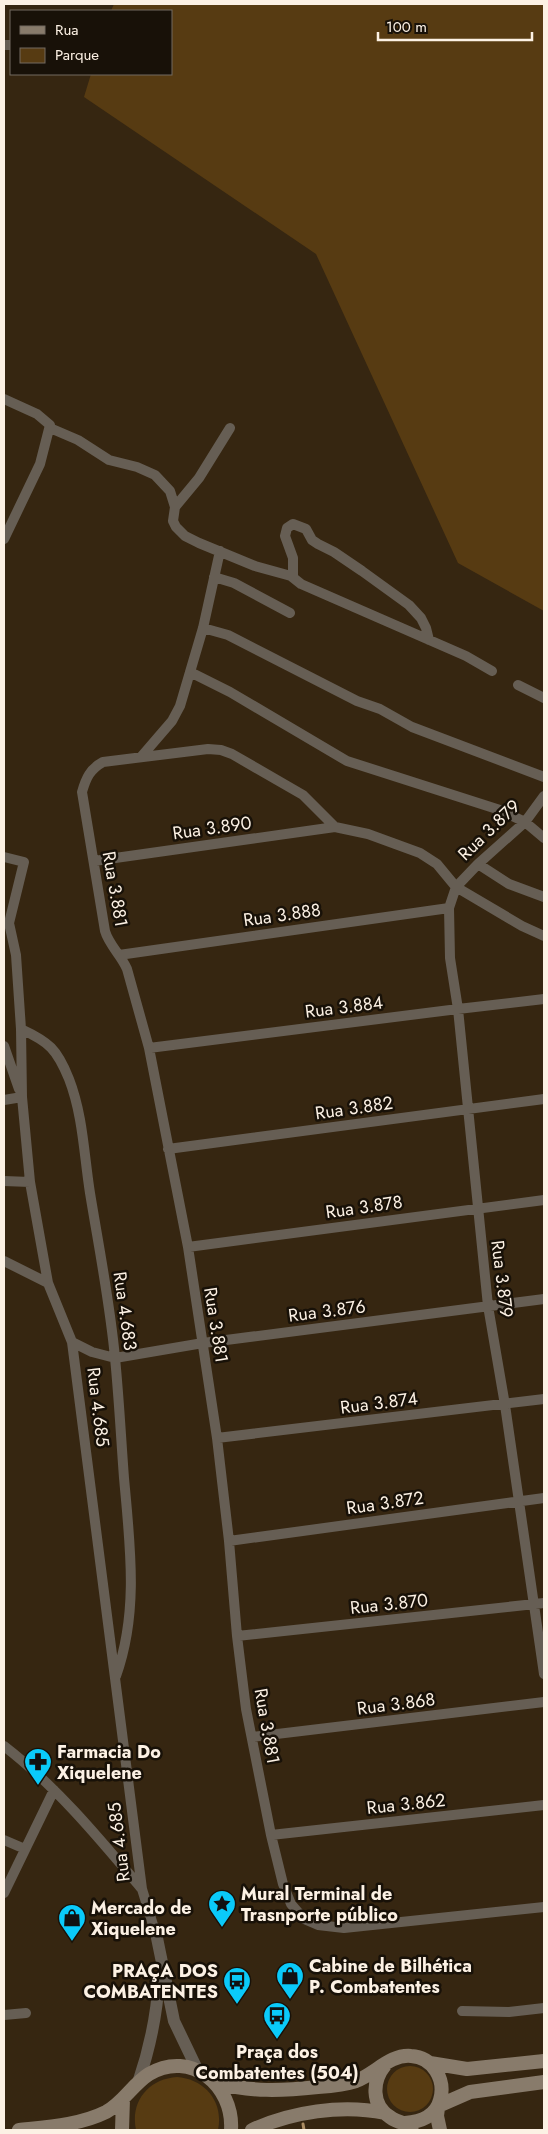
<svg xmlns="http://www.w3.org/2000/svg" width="548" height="2134" font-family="Jost,sans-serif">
<rect width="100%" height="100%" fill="#362611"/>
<path fill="#573b12" d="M 114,4 L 544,4 L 544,611 L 458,563 L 316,254 L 84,97 L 91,74 L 171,74 L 171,11 L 111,11 Z
M387 2089a23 23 0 1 1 46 0a23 23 0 1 1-46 0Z
M 177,2077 C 205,2079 224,2102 218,2130 L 136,2130 C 130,2102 148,2079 177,2077 Z"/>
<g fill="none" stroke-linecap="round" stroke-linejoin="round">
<path stroke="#ac8d63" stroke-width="3" d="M 303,2124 L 304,2130"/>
<path stroke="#665e54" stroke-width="10" d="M 4,45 L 11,45
M 4,399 L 37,414 L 50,425 L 40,464 L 4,539
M 50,428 L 78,440 L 109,460 L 137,467 L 155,475 L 170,491 L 175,507
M 230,428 L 199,478 L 175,507 L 173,521 L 176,527 L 185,536 L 199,543 L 255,566 L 291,576 L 301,584 L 466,656 L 492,671
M 214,577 L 234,583 L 290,613
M 293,577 L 293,558 L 285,536 L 287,528 L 293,524 L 306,529 L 312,540 L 318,544 L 334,552 L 362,571 L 409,605 L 421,618 L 426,628 L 429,640
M 203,628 L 228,635 L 357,701 L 380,709 L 412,727 L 544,777
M 190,672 L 230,692 L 347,761 L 500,810 L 525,822 L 544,838
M 518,685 L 544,698
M 141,757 L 172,721 L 180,706 L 203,628 L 220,551
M 544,796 L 525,822 L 478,864 L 456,887 L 449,908 L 450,958 L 458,1009 L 488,1306 L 505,1405 L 544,1674
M 335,827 L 303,795 L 232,754 L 221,750 L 208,749 L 103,762 C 90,769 86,778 82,792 L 105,931 C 109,945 121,955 127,969 L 149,1048 L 188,1247 L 217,1438 L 229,1541 L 237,1636 L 246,1709 L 271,1835 L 283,1884 L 291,1904 L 304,1919 L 318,1925 L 344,1928 L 544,1907
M 4,857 L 24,862 L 9,923 L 16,955 L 21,1029 L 22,1097 L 30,1182 L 48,1283 L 72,1342 L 142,1889 L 157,1938
M 94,861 L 335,827 L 368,834 L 420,853 L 437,864 L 456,887 L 522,926 L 544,936
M 478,864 L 509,884 L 544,897
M 119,955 L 449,908
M 21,1029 C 49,1042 57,1049 69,1079 C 83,1115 84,1155 90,1193 C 99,1248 110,1303 115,1358 C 119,1398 121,1438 124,1478 C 130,1545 139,1612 116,1676
M 4,1046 L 19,1089
M 149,1048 L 458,1009 L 544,999
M 4,1100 L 22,1097
M 168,1149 L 544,1099
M 4,1181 L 30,1182
M 188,1247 L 544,1200
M 4,1261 L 48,1283
M 72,1342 L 92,1352 L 115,1358 L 203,1343 L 544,1299
M 217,1438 L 544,1399
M 229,1541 L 544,1498
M 237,1636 L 544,1603
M 252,1737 L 544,1702
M 4,1746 C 56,1786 99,1838 141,1888
M 271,1835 L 544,1805
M 4,1840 L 25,1849
M 4,1893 L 54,1790
M 462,2011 L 509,2012 L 544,2008
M 4,2015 L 26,2013"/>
<path stroke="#665e54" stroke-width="12" d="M 157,1938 L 174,2021 L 198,2071
M 138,2083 C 150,2048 157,2014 159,1978"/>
<path stroke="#887b6b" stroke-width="14" d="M 430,2063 L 467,2069 L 544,2061
M 385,2065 C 372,2081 371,2105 390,2117 C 396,2122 405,2123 412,2126
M 216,2083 C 252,2092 281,2091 318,2087 C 331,2086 344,2085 356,2081 C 375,2074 390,2054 411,2056 C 433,2057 446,2080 440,2100 C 436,2116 420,2122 405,2123
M 438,2106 L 470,2092 L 544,2082
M 438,2108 L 437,2116 L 440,2130
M 19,2130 C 47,2127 80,2125 106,2112 C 123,2103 133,2084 149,2074 C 191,2049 234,2086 231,2130
M 122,2130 L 123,2099
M 252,2130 C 291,2112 342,2104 385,2113"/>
</g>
<defs>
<symbol id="pharmacy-pin" viewBox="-11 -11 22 30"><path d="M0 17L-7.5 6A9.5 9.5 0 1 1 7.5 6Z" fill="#0acafa" stroke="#181108"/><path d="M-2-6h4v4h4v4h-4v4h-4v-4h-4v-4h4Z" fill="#111"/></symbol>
<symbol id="sight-pin" viewBox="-11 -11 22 30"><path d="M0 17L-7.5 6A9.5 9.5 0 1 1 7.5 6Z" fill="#0acafa" stroke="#181108"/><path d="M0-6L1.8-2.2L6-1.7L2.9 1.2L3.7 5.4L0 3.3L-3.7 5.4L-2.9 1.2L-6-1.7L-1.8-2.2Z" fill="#111"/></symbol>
<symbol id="shop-pin" viewBox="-11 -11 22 30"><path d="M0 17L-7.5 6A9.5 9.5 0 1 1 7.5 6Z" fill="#0acafa" stroke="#181108"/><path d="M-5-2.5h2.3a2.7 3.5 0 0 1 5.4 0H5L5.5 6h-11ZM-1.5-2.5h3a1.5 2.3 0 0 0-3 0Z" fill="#111"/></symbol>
<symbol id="bus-pin" viewBox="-11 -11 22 30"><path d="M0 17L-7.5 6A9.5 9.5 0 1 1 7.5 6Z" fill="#0acafa" stroke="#181108"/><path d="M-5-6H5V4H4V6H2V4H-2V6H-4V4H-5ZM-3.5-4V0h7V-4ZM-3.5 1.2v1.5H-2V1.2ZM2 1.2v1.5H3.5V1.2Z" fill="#111"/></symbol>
</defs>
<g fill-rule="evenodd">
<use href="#pharmacy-pin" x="22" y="1746" width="32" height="43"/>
<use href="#sight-pin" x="206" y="1888" width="32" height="43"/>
<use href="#shop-pin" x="56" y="1902" width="32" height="43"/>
<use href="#shop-pin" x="274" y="1960" width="32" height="43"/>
<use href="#bus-pin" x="221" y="1965" width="32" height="43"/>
<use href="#bus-pin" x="261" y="2000" width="32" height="43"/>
</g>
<g text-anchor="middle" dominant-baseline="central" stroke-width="5" stroke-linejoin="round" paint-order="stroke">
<g font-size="18" fill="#fcf1e4" stroke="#181108">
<text transform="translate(212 828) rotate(-8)">Rua 3.890</text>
<text transform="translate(489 830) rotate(-44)">Rua 3.879</text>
<text transform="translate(115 889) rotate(80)">Rua 3.881</text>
<text transform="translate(282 915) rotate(-8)">Rua 3.888</text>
<text transform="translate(344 1007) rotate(-7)">Rua 3.884</text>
<text transform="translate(354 1108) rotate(-8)">Rua 3.882</text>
<text transform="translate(364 1207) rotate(-8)">Rua 3.878</text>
<text transform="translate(502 1279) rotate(83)">Rua 3.879</text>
<text transform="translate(125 1311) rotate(82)">Rua 4.683</text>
<text transform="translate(327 1311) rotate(-7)">Rua 3.876</text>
<text transform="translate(216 1325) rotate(81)">Rua 3.881</text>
<text transform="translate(379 1403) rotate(-7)">Rua 3.874</text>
<text transform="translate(98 1407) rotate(83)">Rua 4.685</text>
<text transform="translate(385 1503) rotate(-8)">Rua 3.872</text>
<text transform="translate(389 1604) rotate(-6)">Rua 3.870</text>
<text transform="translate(396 1704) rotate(-7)">Rua 3.868</text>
<text transform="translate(267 1726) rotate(80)">Rua 3.881</text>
<text transform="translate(406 1804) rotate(-6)">Rua 3.862</text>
<text transform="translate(119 1842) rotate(-97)">Rua 4.685</text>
</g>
<g font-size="18" font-weight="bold" fill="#fcf1e4" stroke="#181108" text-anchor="start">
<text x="57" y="1752">Farmacia Do<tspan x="57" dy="21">Xiquelene</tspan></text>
<text x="241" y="1894">Mural Terminal de<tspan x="241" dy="21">Trasnporte público</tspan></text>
<text x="91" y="1908">Mercado de<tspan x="91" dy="21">Xiquelene</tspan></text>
<text x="309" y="1966">Cabine de Bilhética<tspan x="309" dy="21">P. Combatentes</tspan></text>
<text x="218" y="1971" text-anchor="end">PRAÇA DOS<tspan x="218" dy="21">COMBATENTES</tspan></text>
<text x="277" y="2052" text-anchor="middle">Praça dos<tspan x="277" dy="21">Combatentes (504)</tspan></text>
</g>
</g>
<rect width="548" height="2134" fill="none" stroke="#fcf1e4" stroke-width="10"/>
<rect x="10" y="10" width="162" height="65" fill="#181108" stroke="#736b60"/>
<rect x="20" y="26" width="25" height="8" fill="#887b6b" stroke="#736b60"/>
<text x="55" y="35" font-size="15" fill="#fcf1e4">Rua</text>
<rect x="20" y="48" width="25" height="15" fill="#573b12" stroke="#736b60"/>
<text x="55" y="60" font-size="15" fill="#fcf1e4">Parque</text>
<path d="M378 32v8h154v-8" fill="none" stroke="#fcf1e4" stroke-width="2.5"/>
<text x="386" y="32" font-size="15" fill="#fcf1e4" stroke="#181108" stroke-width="4" paint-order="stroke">100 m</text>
</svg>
